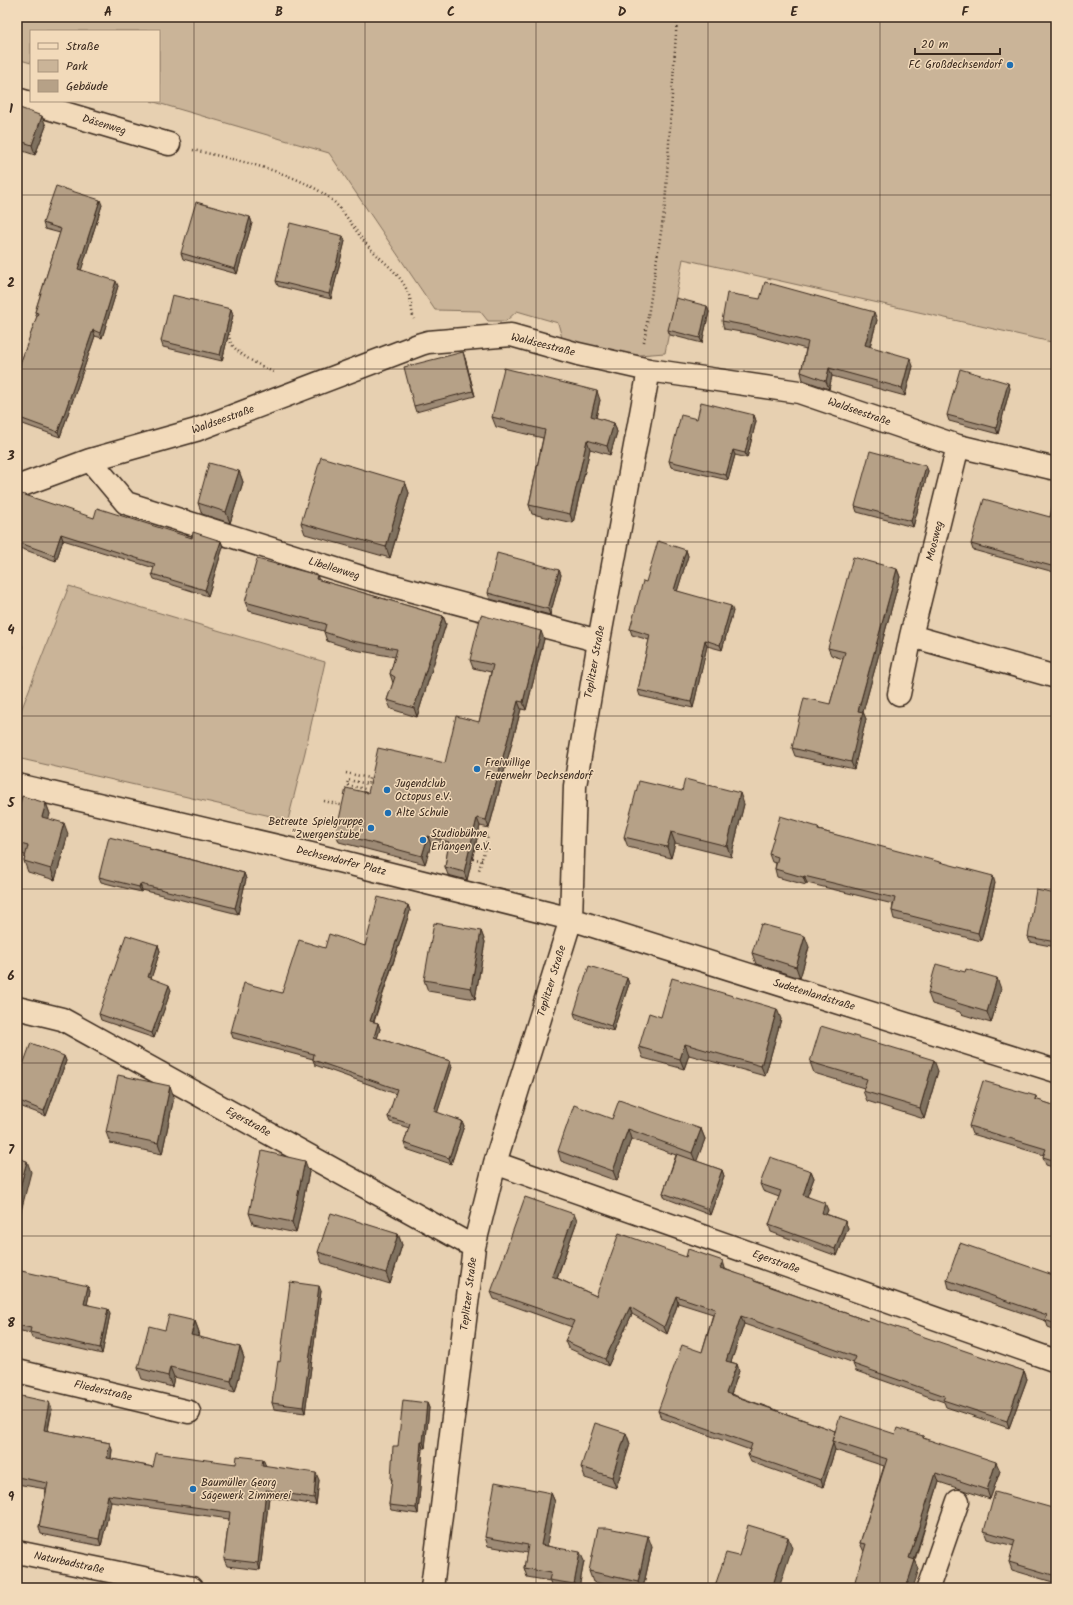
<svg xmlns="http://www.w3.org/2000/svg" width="1073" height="1605" font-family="Kalam,sans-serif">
<rect width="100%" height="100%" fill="#e7d0b1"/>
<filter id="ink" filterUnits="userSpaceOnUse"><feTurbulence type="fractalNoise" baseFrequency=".025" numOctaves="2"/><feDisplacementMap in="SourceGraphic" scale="8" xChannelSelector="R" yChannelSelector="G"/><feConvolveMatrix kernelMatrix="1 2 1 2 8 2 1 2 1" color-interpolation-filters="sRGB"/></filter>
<g filter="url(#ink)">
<path fill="#cab498" stroke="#826f5b" d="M 17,17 L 1056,17 L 1056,343 L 683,259 L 665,353 L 626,356 L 562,338 L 558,323 L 517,311 L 506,321 L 488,321 L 480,311 L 435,310 L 329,153 L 151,101 L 159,101 L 159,31 L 31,31 L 31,63 L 17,59 Z
M 69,586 L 325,662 L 305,752 L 288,820 L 17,758 L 17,721 Z"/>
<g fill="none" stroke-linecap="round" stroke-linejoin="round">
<defs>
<path id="minor" d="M 17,99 L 169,144
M 958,446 L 911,636 L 1056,677
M 90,460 L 126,503 L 364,578 L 599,641
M 17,487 L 90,460 L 196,430 L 421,344 L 428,342 L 511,335 L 578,354 L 649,370 L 799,392 L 958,446 L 1056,469
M 899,694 L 911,636
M 17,785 L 311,854 L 571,919 L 1056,1071
M 17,1008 L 62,1019 L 474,1247
M 495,1163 L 1056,1361
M 17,1371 L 189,1412
M 17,1552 L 192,1588
M 432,1588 L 474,1247 L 495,1163 L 571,919 L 575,786 L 599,641 L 649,370
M 928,1588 L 958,1501"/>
</defs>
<use href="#minor" stroke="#3b2a1e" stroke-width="25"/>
<path stroke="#3b2a1e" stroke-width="2.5" stroke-dasharray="1 3" stroke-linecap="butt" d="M 193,150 C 233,159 307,174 336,204 C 349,218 358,236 371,249 C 385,264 401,274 408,293 C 412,301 411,311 414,319
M 229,334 C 229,337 230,341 231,343 C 239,356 260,365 273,372
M 644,342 L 665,206 L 677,17
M 346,773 L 369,778 L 368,784 L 348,780 L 347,785 L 365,789 L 364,794
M 324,801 L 345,806
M 478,834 L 488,836 L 479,870
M 473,859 L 482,860"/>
<use href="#minor" stroke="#f2daba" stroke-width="22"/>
</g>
<path fill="#9d8a74" stroke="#3b2a1e" d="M 17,107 L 46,126 L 35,155 L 17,149 Z
M 102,205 L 81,270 L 118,286 L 102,338 L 95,336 L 60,437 L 17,422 L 17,373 L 37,317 L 35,312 L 60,233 L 45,229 L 43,223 Z
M 250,217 L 252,223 L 237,274 L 183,259 L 181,253 Z
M 345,241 L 331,299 L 278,286 L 276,281 Z
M 760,299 L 877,320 L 870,347 L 913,366 L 905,396 L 832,376 L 829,389 L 803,380 L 801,372 L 806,349 L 752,334 L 724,329 L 722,321 Z
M 707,306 L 709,312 L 702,343 L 670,335 L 668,330 Z
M 231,309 L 233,315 L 222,361 L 163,347 L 161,341 Z
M 465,358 L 475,396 L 416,412 L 414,406 Z
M 1010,388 L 998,434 L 949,421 L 947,415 Z
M 600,400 L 596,418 L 614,423 L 617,432 L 610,455 L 590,449 L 573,523 L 532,514 L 529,505 L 543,438 L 496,427 L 492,417 Z
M 1056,407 L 1056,423 L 1055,423 L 1053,417 Z
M 754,415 L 756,421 L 747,458 L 735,455 L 728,480 L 671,467 L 669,461 L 697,419 Z
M 926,466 L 928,471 L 913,527 L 857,512 L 855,506 Z
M 239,471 L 243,482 L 230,523 L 202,514 L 198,503 Z
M 405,482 L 409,493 L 390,558 L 305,534 L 301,523 Z
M 1056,500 L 1056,577 L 1054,572 L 973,550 L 971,544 L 1050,517 Z
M 17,508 L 94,518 L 192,538 L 221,541 L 223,547 L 208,596 L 154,579 L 152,574 L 154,568 L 63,540 L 56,561 L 17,547 Z
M 686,550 L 688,556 L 677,591 L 733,611 L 722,650 L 707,646 L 693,708 L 640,696 L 638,690 L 649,640 L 632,635 L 630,629 L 646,582 Z
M 897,569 L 900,577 L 863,712 L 866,719 L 854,769 L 795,756 L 792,748 L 830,704 L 843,659 L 831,655 L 828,648 Z
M 559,570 L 561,575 L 550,615 L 490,599 L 488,593 Z
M 319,580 L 443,616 L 446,624 L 417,717 L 391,709 L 387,700 L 393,683 L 390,674 L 395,657 L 355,650 L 327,641 L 324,632 L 324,631 L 249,611 L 245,602 Z
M 544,639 L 526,710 L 521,709 L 489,828 L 480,826 L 467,880 L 448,875 L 445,867 L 448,849 L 431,845 L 425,864 L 339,842 L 336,833 L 445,763 L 479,722 L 491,672 L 473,668 L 470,660 Z
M 682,791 L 744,804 L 731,857 L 675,843 L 671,858 L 628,847 L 624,837 Z
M 46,803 L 50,814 L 48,819 L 68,834 L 55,880 L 28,872 L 24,861 L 25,855 L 17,853 L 17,807 L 19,808 Z
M 818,827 L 819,830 L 995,883 L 981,941 L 894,919 L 892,911 L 893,904 L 807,883 L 806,885 L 777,877 L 775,869 L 776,863 L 772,862 L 769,854 Z
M 150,849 L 244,873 L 246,879 L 238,914 L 142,890 L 141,892 L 101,882 L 99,877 Z
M 1056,894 L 1056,947 L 1030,942 L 1028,937 Z
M 408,905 L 410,911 L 374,1022 L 378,1023 L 380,1029 L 377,1038 L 450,1061 L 452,1067 L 437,1113 L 462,1121 L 464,1126 L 451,1164 L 406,1149 L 404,1143 L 409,1128 L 390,1122 L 388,1117 L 396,1094 L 315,1065 L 313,1060 L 313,1059 L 233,1038 L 231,1032 L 282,993 L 325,948 L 365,946 Z
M 481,931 L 485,942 L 475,999 L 428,991 L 424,980 Z
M 158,945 L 160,951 L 151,978 L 171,990 L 154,1038 L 101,1020 L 99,1014 Z
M 809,947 L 800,978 L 756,964 L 752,953 Z
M 627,978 L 629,984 L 613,1031 L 576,1019 L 574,1013 Z
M 1001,989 L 991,1023 L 961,1014 L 960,1012 L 932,1004 L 928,993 Z
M 661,1017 L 781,1019 L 765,1076 L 689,1055 L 684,1069 L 643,1058 L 639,1047 Z
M 64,1056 L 66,1061 L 46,1116 L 17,1105 L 17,1081 Z
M 810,1062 L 938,1071 L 924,1119 L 867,1101 L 863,1091 L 864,1088 L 814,1073 Z
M 1036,1096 L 1037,1100 L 1056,1106 L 1056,1168 L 1046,1165 L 1043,1157 L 1044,1155 L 972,1134 L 969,1126 Z
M 174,1097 L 162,1154 L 110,1143 L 106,1132 Z
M 612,1119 L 701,1129 L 705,1139 L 696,1161 L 722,1170 L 724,1176 L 710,1215 L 665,1198 L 663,1193 L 676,1155 L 631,1139 L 617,1181 L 561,1161 L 558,1151 Z
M 811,1171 L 814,1178 L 807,1196 L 828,1210 L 826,1214 L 845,1221 L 848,1228 L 837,1256 L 771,1232 L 769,1225 L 779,1197 L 763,1191 L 760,1184 Z
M 309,1172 L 296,1233 L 253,1224 L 249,1213 Z
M 577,1221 L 557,1278 L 596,1296 L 686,1257 L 725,1268 L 725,1269 L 755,1281 L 868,1321 L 1024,1371 L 1027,1379 L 1009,1428 L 946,1407 L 944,1402 L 856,1371 L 853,1364 L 854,1363 L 744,1324 L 731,1362 L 737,1364 L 739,1371 L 731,1394 L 835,1431 L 923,1436 L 924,1439 L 1000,1471 L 990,1499 L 939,1482 L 915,1560 L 919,1569 L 864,1552 L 860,1543 L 884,1466 L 835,1450 L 823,1487 L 751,1462 L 748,1455 L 750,1450 L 661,1418 L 658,1411 L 702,1352 L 713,1314 L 678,1303 L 667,1334 L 632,1314 L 608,1366 L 568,1348 L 565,1341 L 572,1327 L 494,1299 L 491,1292 Z
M 398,1234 L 402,1245 L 390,1284 L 322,1263 L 318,1252 Z
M 17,1270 L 90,1291 L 87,1304 L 110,1314 L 102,1354 L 32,1338 L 30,1333 L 17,1330 Z
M 1056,1276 L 1056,1330 L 1048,1327 L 1046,1321 L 949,1288 L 947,1280 Z
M 321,1291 L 305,1413 L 274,1409 L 272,1403 L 280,1362 Z
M 195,1321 L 199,1332 L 198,1337 L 240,1347 L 244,1358 L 235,1392 L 174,1377 L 172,1387 L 142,1379 L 138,1368 L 165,1330 Z
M 17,1395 L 52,1409 L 48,1431 L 110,1443 L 112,1450 L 111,1459 L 153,1467 L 236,1464 L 265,1466 L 319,1480 L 316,1505 L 269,1497 L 260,1570 L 227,1566 L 224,1559 L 229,1519 L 111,1502 L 101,1546 L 41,1534 L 39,1527 L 46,1489 L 17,1484 Z
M 427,1403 L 429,1408 L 425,1448 L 423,1448 L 418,1514 L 391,1510 L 389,1505 L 392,1482 L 391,1479 L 398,1446 Z
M 626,1433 L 630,1444 L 616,1488 L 585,1478 L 581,1467 Z
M 551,1493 L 555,1502 L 546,1545 L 584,1561 L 579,1588 L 552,1588 L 550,1581 L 527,1577 L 524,1568 L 527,1553 L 488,1546 L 485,1537 Z
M 1056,1509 L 1056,1583 L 1012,1570 L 1009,1562 L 1014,1546 L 987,1539 L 984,1531 Z
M 652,1547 L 643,1588 L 621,1588 L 593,1582 L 589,1571 Z"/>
<path fill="#7f715e" stroke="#3b2a1e" d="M 42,116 L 46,126 L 35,155 L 32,145 Z
M 100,200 L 102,205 L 80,274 L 78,269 Z
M 250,217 L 252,223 L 237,274 L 235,269 Z
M 343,236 L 345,241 L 331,299 L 329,294 Z
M 116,281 L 118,286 L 102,338 L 100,333 Z
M 707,306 L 709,312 L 702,343 L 700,338 Z
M 231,309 L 233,315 L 222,361 L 220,355 Z
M 874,312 L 877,320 L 868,353 L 865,345 Z
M 93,330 L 95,336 L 60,437 L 58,432 Z
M 463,352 L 465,358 L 475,396 L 473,391 Z
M 910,358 L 913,366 L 905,396 L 902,388 Z
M 829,368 L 832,376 L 829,389 L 826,381 Z
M 1008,383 L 1010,388 L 998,434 L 996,428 Z
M 597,391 L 600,400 L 594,425 L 591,416 Z
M 754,415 L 756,421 L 747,458 L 745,453 Z
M 614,423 L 617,432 L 610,455 L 607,446 Z
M 587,440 L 590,449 L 573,523 L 570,514 Z
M 733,450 L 735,455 L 728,480 L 726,475 Z
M 926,466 L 928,471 L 913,527 L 911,521 Z
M 239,471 L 243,482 L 230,523 L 226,512 Z
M 405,482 L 409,493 L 390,558 L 386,547 Z
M 61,534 L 63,540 L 56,561 L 54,555 Z
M 221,541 L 223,547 L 208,596 L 205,590 Z
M 686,550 L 688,556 L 676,595 L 674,590 Z
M 897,569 L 900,577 L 863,712 L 866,719 L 854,769 L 851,762 L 858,711 Z
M 559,570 L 561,575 L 550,615 L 548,609 Z
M 317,575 L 320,583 L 316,579 Z
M 731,606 L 733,611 L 722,650 L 720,645 Z
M 443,616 L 446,624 L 417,717 L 414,708 Z
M 541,631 L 544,639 L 526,710 L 523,702 Z
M 705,640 L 707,646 L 693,708 L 691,702 Z
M 21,643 L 23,648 L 17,662 L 17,652 Z
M 518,701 L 521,709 L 489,828 L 486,820 Z
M 740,793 L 744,804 L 731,857 L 727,846 Z
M 46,803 L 50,814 L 46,828 L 42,817 Z
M 477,818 L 480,826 L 467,880 L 464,872 Z
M 64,823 L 68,834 L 55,880 L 51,869 Z
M 671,832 L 675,843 L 671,858 L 667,847 Z
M 428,836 L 431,845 L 425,864 L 422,856 Z
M 244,873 L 246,879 L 238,914 L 235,908 Z
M 804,876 L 807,883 L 806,885 L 803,877 Z
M 993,876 L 995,883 L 981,941 L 978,933 Z
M 140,884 L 142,890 L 141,892 L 139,887 Z
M 408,905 L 410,911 L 372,1026 L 370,1021 Z
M 481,931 L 485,942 L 475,999 L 471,988 Z
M 805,936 L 809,947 L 800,978 L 796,967 Z
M 158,945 L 160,951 L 150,982 L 148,977 Z
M 627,978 L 629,984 L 613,1031 L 611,1026 Z
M 997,978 L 1001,989 L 991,1023 L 987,1012 Z
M 169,985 L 171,990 L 154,1038 L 152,1033 Z
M 777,1009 L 781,1019 L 765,1076 L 761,1066 Z
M 378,1023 L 380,1029 L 376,1042 L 374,1037 Z
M 685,1044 L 689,1055 L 684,1069 L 680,1059 Z
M 64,1056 L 66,1061 L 46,1116 L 44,1111 Z
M 934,1060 L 938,1071 L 924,1119 L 920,1108 Z
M 450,1061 L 452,1067 L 436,1117 L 434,1111 Z
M 170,1086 L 174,1097 L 162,1154 L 158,1143 Z
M 462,1121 L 464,1126 L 451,1164 L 449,1158 Z
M 628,1129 L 631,1139 L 617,1181 L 613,1171 Z
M 701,1129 L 705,1139 L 696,1163 L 692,1153 Z
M 27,1161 L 31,1172 L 19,1219 L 17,1215 L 17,1199 Z
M 305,1161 L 309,1172 L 296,1233 L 292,1222 Z
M 722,1170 L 724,1176 L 710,1215 L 708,1209 Z
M 811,1171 L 814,1178 L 805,1202 L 803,1195 Z
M 825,1203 L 828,1210 L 824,1220 L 822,1213 Z
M 574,1214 L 577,1221 L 555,1283 L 552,1276 Z
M 845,1221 L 848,1228 L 837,1256 L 835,1249 Z
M 398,1234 L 402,1245 L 390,1284 L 386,1273 Z
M 723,1261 L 725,1268 L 723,1275 L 720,1268 Z
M 88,1286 L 90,1291 L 86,1309 L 84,1304 Z
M 319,1286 L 321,1291 L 305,1413 L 303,1407 Z
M 676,1296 L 678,1303 L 667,1334 L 664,1327 Z
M 630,1307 L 632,1314 L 608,1366 L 605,1359 Z
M 108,1309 L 110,1314 L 102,1354 L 100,1348 Z
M 741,1316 L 744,1324 L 729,1368 L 726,1361 Z
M 195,1321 L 199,1332 L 195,1346 L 191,1335 Z
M 240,1347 L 244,1358 L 235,1392 L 231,1381 Z
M 737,1364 L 739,1371 L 729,1400 L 726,1393 Z
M 170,1367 L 174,1377 L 172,1387 L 168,1376 Z
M 1024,1371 L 1027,1379 L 1009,1428 L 1007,1421 Z
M 49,1402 L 52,1409 L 46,1437 L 44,1430 Z
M 427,1403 L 429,1408 L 425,1448 L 423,1442 Z
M 626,1433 L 630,1444 L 616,1488 L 612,1477 Z
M 421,1442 L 423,1448 L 418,1514 L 416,1508 Z
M 110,1443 L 112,1450 L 110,1465 L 107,1458 Z
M 833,1443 L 835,1450 L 823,1487 L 821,1480 Z
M 263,1459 L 266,1466 L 262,1465 Z
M 996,1462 L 1000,1471 L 990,1499 L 987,1490 Z
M 316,1473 L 319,1480 L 316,1505 L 314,1498 Z
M 936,1473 L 939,1482 L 912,1567 L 909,1558 Z
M 266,1490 L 269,1497 L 260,1570 L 258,1563 Z
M 551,1493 L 555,1502 L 545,1554 L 541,1545 Z
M 108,1495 L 111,1502 L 101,1546 L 99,1539 Z
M 648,1536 L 652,1547 L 643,1588 L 641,1588 L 638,1582 Z
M 788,1537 L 792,1548 L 779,1588 L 772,1588 Z
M 580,1552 L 584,1561 L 579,1588 L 575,1588 L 574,1584 Z
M 915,1560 L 919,1569 L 913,1588 L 906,1588 Z"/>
<path fill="#b6a187" stroke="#3b2a1e" d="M 17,107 L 42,116 L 32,145 L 17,140 Z
M 56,186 L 100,200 L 78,269 L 116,281 L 100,333 L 93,330 L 58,432 L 17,417 L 17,373 L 38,313 L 35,312 L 61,229 L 43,223 Z
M 196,202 L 250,217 L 235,269 L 181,253 Z
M 290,223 L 343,236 L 329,294 L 276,281 Z
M 765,282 L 874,312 L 865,345 L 910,358 L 902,388 L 829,368 L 826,381 L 801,372 L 808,342 L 749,326 L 722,321 L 727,293 L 760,299 Z
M 172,295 L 231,309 L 220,355 L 161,341 Z
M 676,298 L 707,306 L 700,338 L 668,330 Z
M 463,352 L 473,391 L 414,406 L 404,367 Z
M 504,368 L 597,391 L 591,416 L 614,423 L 607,446 L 587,440 L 570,514 L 529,505 L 545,430 L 492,417 Z
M 960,369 L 1008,383 L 996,428 L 947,415 Z
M 701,402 L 754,415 L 745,453 L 733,450 L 726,475 L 669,461 L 681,415 L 697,419 Z
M 1056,407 L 1056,418 L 1053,417 Z
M 870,451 L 926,466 L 911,521 L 855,506 Z
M 321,457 L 405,482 L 386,547 L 301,523 Z
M 209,463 L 239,471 L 226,512 L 198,503 Z
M 22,494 L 94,518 L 97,508 L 192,538 L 193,532 L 221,541 L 205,590 L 152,574 L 155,564 L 61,534 L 54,555 L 17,542 L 17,508 Z
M 984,499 L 1050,517 L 1054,499 L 1056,500 L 1056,572 L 1054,571 L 1055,567 L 971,544 Z
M 658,541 L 686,550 L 674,590 L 731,606 L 720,645 L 705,640 L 691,702 L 638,690 L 650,635 L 630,629 L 643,581 L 646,582 Z
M 497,553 L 559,570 L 548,609 L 488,593 Z
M 853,557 L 897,569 L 858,711 L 863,712 L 851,762 L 792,748 L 804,698 L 830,704 L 845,652 L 828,648 Z
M 257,559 L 317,575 L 316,579 L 443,616 L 414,708 L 387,700 L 395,677 L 390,674 L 397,649 L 352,641 L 324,632 L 326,624 L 245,602 Z
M 481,615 L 541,631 L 523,702 L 518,701 L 486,820 L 477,818 L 464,872 L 445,867 L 449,842 L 428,836 L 422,856 L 336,833 L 346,788 L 368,793 L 378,748 L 445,763 L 456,716 L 479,722 L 493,665 L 470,660 Z
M 17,641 L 21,643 L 17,652 Z
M 685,779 L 740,793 L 727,846 L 671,832 L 667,847 L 624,837 L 639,781 L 682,791 Z
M 22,796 L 46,803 L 42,817 L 64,823 L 51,869 L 24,861 L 28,846 L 17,843 L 17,807 L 19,808 Z
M 780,816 L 818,827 L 818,830 L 993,876 L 978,933 L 892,911 L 895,898 L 804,876 L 803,877 L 775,869 L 778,857 L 769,854 Z
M 109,837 L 149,847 L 149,849 L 244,873 L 235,908 L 140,884 L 139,887 L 99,877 Z
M 1036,890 L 1056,894 L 1056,942 L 1028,937 Z
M 378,897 L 408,905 L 370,1021 L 378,1023 L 374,1037 L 450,1061 L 434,1111 L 462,1121 L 449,1158 L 404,1143 L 410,1124 L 388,1117 L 397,1089 L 313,1060 L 314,1054 L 231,1032 L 244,983 L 282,993 L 299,940 L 325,948 L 329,934 L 365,946 Z
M 434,923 L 481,931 L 471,988 L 424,980 Z
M 761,924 L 805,936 L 796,967 L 752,953 Z
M 126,935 L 158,945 L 148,977 L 169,985 L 152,1033 L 99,1014 Z
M 936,964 L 965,972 L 966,969 L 997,978 L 987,1012 L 957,1003 L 957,1002 L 928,993 Z
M 589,966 L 627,978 L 611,1026 L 574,1013 Z
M 672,978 L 777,1009 L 761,1066 L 685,1044 L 680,1059 L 639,1047 L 649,1013 L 661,1017 Z
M 821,1026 L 934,1060 L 920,1108 L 863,1091 L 867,1079 L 810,1062 Z
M 31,1043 L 64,1056 L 44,1111 L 17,1100 L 17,1081 Z
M 118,1075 L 170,1086 L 158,1143 L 106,1132 Z
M 983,1081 L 1036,1096 L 1035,1099 L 1056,1106 L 1056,1161 L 1043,1157 L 1046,1149 L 969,1126 Z
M 619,1100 L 701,1129 L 692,1153 L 628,1129 L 613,1171 L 558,1151 L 574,1105 L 612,1119 Z
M 262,1151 L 305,1161 L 292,1222 L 249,1213 Z
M 677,1154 L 722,1170 L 708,1209 L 663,1193 Z
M 770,1157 L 811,1171 L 803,1195 L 825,1203 L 822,1213 L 845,1221 L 835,1249 L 769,1225 L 781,1191 L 760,1184 Z
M 17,1158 L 27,1161 L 17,1199 Z
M 525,1197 L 574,1214 L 552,1276 L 596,1296 L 619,1233 L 686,1257 L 688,1249 L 723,1261 L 720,1268 L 754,1279 L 754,1281 L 868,1321 L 869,1318 L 1024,1371 L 1007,1421 L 943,1400 L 945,1396 L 853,1364 L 856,1357 L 741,1316 L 726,1361 L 737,1364 L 726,1393 L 835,1431 L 832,1441 L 833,1443 L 821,1480 L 748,1455 L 752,1444 L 658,1411 L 682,1345 L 702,1352 L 715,1309 L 676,1296 L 664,1327 L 630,1307 L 605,1359 L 565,1341 L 574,1321 L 491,1292 Z
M 331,1213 L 398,1234 L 386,1273 L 318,1252 Z
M 960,1243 L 1056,1276 L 1056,1324 L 1045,1320 L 1047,1315 L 947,1280 Z
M 17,1270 L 88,1286 L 84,1304 L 108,1309 L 100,1348 L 30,1332 L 31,1328 L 17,1325 Z
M 290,1282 L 319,1286 L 303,1407 L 272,1403 L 278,1361 L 280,1362 Z
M 169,1315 L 195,1321 L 191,1335 L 240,1347 L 231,1381 L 170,1367 L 168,1376 L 138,1368 L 149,1326 L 165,1330 Z
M 17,1395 L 49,1402 L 44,1430 L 110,1443 L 107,1458 L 153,1467 L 156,1453 L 236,1464 L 237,1456 L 263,1459 L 262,1465 L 316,1473 L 314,1498 L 266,1490 L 258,1563 L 224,1559 L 230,1512 L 108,1495 L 99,1539 L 39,1527 L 48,1483 L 17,1477 Z
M 403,1400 L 427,1403 L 423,1442 L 421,1442 L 416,1508 L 389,1505 L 392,1479 L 391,1479 L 393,1446 L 398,1446 Z
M 840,1416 L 895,1434 L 897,1428 L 923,1436 L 923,1438 L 996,1462 L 987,1490 L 936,1473 L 909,1558 L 915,1560 L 906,1588 L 853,1588 L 866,1544 L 860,1543 L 887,1459 L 832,1441 Z
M 595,1423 L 626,1433 L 612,1477 L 581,1467 Z
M 495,1482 L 551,1493 L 541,1545 L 580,1552 L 574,1584 L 549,1580 L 551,1573 L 524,1568 L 528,1545 L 485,1537 Z
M 995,1492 L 1056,1509 L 1056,1576 L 1009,1562 L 1015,1540 L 984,1531 Z
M 748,1525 L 788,1537 L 772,1588 L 722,1588 L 715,1586 L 726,1553 L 739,1556 Z
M 598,1528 L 608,1528 L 648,1536 L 638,1582 L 589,1571 Z"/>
</g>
<path fill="none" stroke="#3b2a1e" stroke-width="1" stroke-opacity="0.55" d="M 194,17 L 194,1588M 365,17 L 365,1588M 536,17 L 536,1588M 708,17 L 708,1588M 880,17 L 880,1588M 17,195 L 1056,195M 17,369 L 1056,369M 17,542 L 1056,542M 17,716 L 1056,716M 17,889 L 1056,889M 17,1063 L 1056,1063M 17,1236 L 1056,1236M 17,1410 L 1056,1410"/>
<g fill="#1f6fb2" stroke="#f2daba" stroke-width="1.5">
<circle cx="1010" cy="65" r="4"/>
<circle cx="477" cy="769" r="4"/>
<circle cx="387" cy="790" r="4"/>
<circle cx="388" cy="813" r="4"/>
<circle cx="371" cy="828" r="4"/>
<circle cx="423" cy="840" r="4"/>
<circle cx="193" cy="1489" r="4"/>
</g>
<g text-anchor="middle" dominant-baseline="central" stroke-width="3" stroke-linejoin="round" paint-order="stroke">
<g font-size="11" fill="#3b2a1e" stroke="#f2daba" text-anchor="start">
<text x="1002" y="65" text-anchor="end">FC Großdechsendorf</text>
<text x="485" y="763">Freiwillige<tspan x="485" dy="13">Feuerwehr Dechsendorf</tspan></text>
<text x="395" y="784">Jugendclub<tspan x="395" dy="13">Octopus e.V.</tspan></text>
<text x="396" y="813">Alte Schule</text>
<text x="363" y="822" text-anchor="end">Betreute Spielgruppe<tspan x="363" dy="13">"Zwergenstube"</tspan></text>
<text x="431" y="834">Studiobühne<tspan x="431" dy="13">Erlangen e.V.</tspan></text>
<text x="201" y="1483">Baumüller Georg<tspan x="201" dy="13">Sägewerk Zimmerei</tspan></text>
</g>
<g font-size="11" fill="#3b2a1e" stroke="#f2daba">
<text transform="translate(104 125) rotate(17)">Däsenweg</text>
<text transform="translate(543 345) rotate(14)">Waldseestraße</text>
<text transform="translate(859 412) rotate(19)">Waldseestraße</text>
<text transform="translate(223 420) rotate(-20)">Waldseestraße</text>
<text transform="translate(935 541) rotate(-76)">Moosweg</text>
<text transform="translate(334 569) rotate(17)">Libellenweg</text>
<text transform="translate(595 662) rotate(-80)">Teplitzer Straße</text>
<text transform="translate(341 861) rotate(14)">Dechsendorfer Platz</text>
<text transform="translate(552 981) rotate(-73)">Teplitzer Straße</text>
<text transform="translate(814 995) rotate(17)">Sudetenlandstraße</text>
<text transform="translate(248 1122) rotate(29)">Egerstraße</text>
<text transform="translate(776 1262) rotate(20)">Egerstraße</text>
<text transform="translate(469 1294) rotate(-83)">Teplitzer Straße</text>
<text transform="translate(103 1391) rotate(13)">Fliederstraße</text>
<text transform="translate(69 1563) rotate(12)">Naturbadstraße</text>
</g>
</g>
<rect width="1073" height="1605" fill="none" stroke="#f2daba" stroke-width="44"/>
<rect x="30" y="30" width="130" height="72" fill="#f2daba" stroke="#a9947c"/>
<rect x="38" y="43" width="20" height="6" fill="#f2daba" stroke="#a9947c"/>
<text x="66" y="50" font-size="12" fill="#3b2a1e">Straße</text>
<rect x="38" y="60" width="20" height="12" fill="#cab498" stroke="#a9947c"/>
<text x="66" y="70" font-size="12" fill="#3b2a1e">Park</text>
<rect x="38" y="80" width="20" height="12" fill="#b6a187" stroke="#a9947c"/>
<text x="66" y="90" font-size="12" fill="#3b2a1e">Gebäude</text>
<path d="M915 48v6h85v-6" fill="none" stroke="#3b2a1e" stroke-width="2"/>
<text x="921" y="48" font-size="12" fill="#3b2a1e" stroke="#f2daba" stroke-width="3" paint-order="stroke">20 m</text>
<rect x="22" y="22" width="1029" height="1561" fill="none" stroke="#3b2a1e" stroke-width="1.5"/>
<g font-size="13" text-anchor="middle" font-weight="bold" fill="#3b2a1e">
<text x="108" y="16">A</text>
<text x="279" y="16">B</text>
<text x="451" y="16">C</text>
<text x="622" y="16">D</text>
<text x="794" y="16">E</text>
<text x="965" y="16">F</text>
<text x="11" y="113">1</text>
<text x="11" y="287">2</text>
<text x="11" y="460">3</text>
<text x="11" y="634">4</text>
<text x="11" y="807">5</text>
<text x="11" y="980">6</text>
<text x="11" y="1154">7</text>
<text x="11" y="1327">8</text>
<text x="11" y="1501">9</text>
</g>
</svg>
